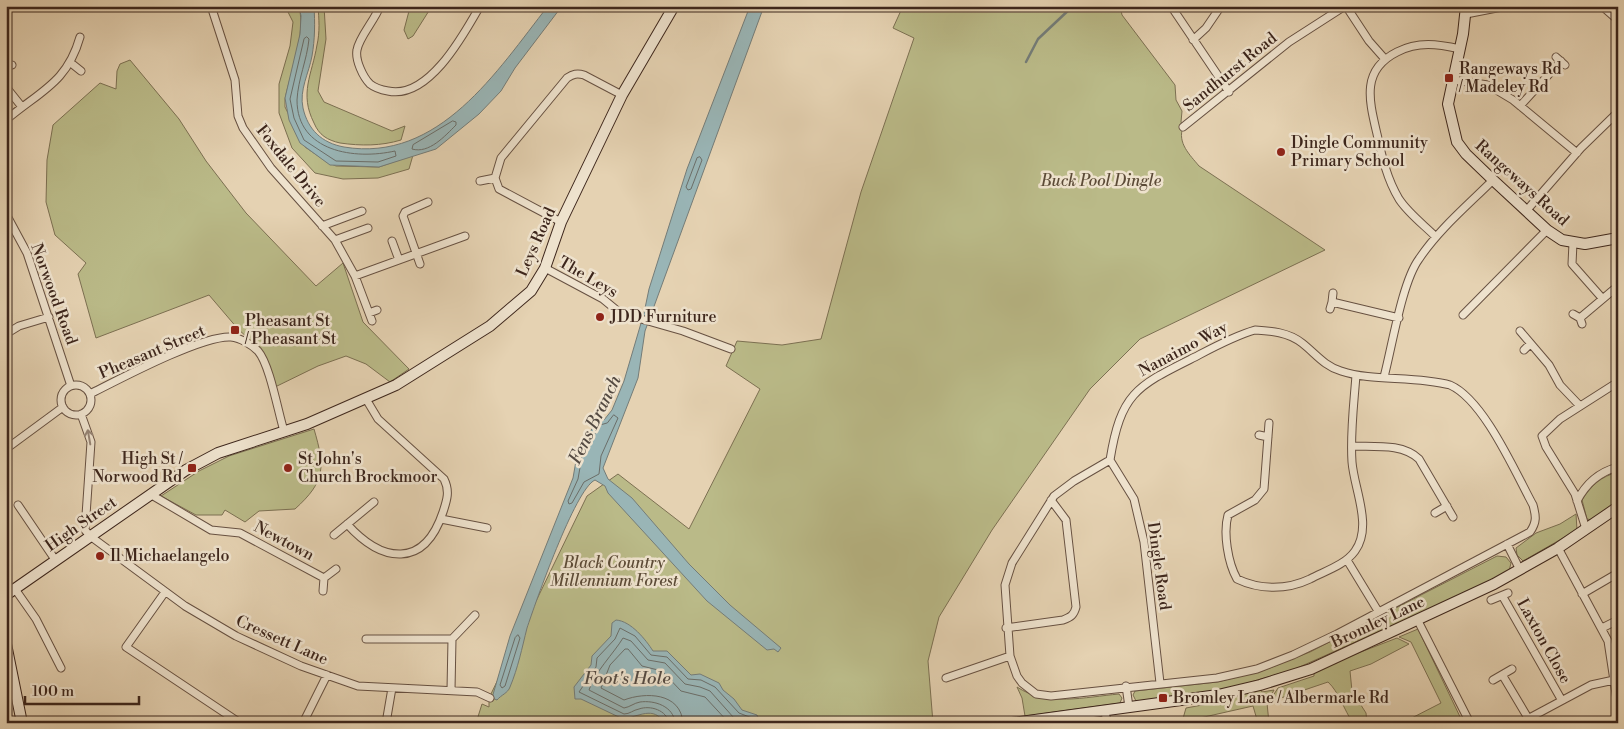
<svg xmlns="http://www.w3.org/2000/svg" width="1624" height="729" font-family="'Libre Bodoni',serif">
<rect width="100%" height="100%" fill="#e5d2b2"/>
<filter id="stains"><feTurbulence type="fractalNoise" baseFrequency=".004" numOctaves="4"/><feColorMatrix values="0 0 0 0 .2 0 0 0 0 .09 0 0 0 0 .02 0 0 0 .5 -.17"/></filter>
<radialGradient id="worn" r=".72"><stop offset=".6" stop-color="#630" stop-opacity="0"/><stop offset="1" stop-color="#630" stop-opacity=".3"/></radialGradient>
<path fill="#baba88" stroke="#7c7052" d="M 285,6 L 299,6 C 306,35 291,70 285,99 L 285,107 L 305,147 L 327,162 L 336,166 L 379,167 L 413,155 L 409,169 L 378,178 L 343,179 L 315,173 L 292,148 L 279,113 L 279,84 L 290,46 L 293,22 Z
M 318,6 L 324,6 L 326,39 L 318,91 L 324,102 L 392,131 L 405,126 L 401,140 C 381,146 361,146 340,143 C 327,140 319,135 314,123 C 299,93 312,75 317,45 C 320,32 319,19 318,6 Z
M 417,6 L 432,6 L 413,36 L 408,39 L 404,30 L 409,11 L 415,11 Z
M 903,6 L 1120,6 L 1122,15 L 1175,85 L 1176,100 L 1182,111 L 1181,122 L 1183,127 C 1177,143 1190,155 1199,166 L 1325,250 L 1140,339 L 1090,389 L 992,530 L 939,617 L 928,661 L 933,723 L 476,723 L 482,704 L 489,707 L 489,698 L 587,496 L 618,474 L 689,529 L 760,389 L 726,366 L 737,341 L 782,345 L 821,339 L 861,192 L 914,38 L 893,28 Z
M 130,60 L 179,119 L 206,161 L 246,213 L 316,286 L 343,263 L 363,322 L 409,369 L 390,382 L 366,364 L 346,356 L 318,366 L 273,388 L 260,349 L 238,329 L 209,295 L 96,338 L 78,274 L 86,263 L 55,235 L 46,202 L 47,160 L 53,125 L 100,83 L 116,89 L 117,71 L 120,64 Z
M 314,429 C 325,467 326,481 295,509 L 259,511 L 245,522 L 225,510 L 222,515 L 196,515 L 161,496 L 199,471 L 229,456 Z
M 1618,472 L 1618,500 L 1592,520 L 1587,519 L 1582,500 C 1592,485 1600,477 1618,472 Z
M 1576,514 L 1577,530 L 1523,561 L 1517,555 L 1516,548 L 1536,533 L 1560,524 Z
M 1497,556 L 1506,557 L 1511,563 L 1509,571 L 1459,596 L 1295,669 L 1224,690 L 1143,701 L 1136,701 L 1133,695 L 1135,691 L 1217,682 L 1262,671 L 1310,652 Z
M 1418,629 L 1463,723 L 1402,723 L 1441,703 L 1411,642 L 1399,637 Z
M 1397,638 L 1409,644 L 1371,664 L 1350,671 L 1352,691 L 1366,713 L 1367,723 L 1353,723 C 1344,710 1339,692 1328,682 L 1269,702 L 1278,688 L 1314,676 L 1314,670 Z
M 1017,687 C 1047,707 1085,697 1119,694 L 1122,698 L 1120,703 L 1025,716 L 1022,698 Z
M 1260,688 L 1262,692 L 1274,690 L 1267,703 L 1269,723 L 1258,723 L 1253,706 L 1182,722 L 1186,708 L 1224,701 L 1227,697 Z"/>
<path fill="#99b5b6" stroke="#747c78" d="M 299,6 L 314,6 C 315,23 315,39 312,56 C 309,73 299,90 303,108 C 308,130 322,143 344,147 C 439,163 497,71 548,6 L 562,6 L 515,68 L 501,91 L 479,114 L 436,149 L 379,167 L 330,165 L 300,143 L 289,120 L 285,98 L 300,34 L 301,16 Z
M 750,6 L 764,6 L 645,331 L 638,378 L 603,468 L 608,479 L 632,498 L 689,564 L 730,605 L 781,648 L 778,652 L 774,649 L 767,650 L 707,601 L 608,493 L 605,486 L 595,480 C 575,489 535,604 527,628 C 522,648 518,668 510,687 C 508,693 501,695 497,700 L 492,698 L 510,636 L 573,478 L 577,455 L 598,418 L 604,420 L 612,410 L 624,381 L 644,313 L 649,289 L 687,169 Z
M 616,620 C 631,621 646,640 653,651 L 667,651 L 691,675 L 700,674 L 719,683 L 723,690 L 734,699 L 742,710 L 757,715 L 760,723 L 664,723 C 654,705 638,717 623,719 L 581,699 L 575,699 L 574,687 L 591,665 L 592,656 L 611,636 L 612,623 Z"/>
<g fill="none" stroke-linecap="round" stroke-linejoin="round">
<path stroke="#6b6e69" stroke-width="1" d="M 307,37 L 309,39 C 307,60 298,79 297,100 C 297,152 355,160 395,151 L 396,156 L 378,162 L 336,161 L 304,140 L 294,118 L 290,99 L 304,39 Z
M 453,121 L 456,122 L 456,125 C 445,136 429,154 412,149 L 413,145 Z
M 700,157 L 702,160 L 691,189 L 688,190 L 686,187 L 697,158 Z
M 614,415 L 618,418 L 601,456 L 599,474 L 584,482 L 572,503 L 569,504 L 568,501 L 578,479 L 582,456 L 600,425 L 607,423 Z
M 518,635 L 520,638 L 505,686 L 502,688 L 500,685 L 515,638 Z
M 669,723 C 667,710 650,705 639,709 C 633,710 630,714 624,714 L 579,692 L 596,667 L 597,658 L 615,639 L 620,628 L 635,636 L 651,655 L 667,657 L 688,679 L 701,680 L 715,687 L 739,713 L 752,718 L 755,723
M 675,723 C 674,706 654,700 640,702 C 634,703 630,707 624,708 L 589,690 C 594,673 614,653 623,638 L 631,641 L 648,660 L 665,663 L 685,684 L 700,687 L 710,691 L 734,718 L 744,723
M 683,723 C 681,692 645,692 624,700 L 601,688 L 610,665 L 625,649 L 628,649 L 642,666 L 662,671 L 681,691 L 705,697 L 729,723"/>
<path stroke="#747c78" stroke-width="2.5" d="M 1026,62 L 1038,39 L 1073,6"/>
<defs>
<path id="street" d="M 211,6 L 235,80 L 238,116 L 243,128 L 271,168 L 335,240 L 355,276 L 372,321
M 380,6 C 375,20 359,37 357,50 C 355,60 363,77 370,84 C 375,88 382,90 388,91 C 428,100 463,36 480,6
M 1171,6 L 1229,92
M 1346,6 L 1369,41 L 1384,58
M 1602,6 L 1618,20
M 1466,14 L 1507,6
M 1193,40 L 1206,28 L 1221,6
M 1556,57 L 1565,65
M 71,63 L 81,71
M 6,67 L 12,65
M 1454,80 L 1488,85 L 1513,100 L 1577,153
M 6,87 L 22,107
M 1520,106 L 1561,61
M 6,120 C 40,91 67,83 80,37
M 1183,127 L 1289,42 L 1345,6
M 480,181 L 495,178
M 1527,210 L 1581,148 L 1617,113
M 6,214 L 27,253 L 71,386
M 561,222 L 499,189 L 495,178 L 501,158 L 567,78 C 573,74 577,73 584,75 L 622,95
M 322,226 L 362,211
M 1436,237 C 1424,225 1408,213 1399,199 C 1387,179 1382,157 1377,134 C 1369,100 1361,70 1397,52 C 1418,41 1438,44 1460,49
M 335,240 L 368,228
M 392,241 L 399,260
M 1573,243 L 1572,264 L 1602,298
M 420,264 L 403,216 L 405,212 L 428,202
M 545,268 L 603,299 L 620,313 L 683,331 L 731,349
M 355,276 L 465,236
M 1332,302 L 1333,293
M 1330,309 L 1332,302 L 1399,318
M 369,313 L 377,310
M 1573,314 L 1580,318 L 1582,324
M 1463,315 L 1547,230
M 1580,318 L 1618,286
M 1255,330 C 1271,331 1288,332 1302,343 C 1315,353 1324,366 1341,371 C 1368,380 1399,377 1427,381 C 1435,382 1443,383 1450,385 C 1484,400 1515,472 1533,505 C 1536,516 1537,522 1530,532 L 1337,634 L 1293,655 L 1257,669 L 1217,678 L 1051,696 L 1036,694 L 1022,683 L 1017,676 L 1010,656 L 1005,585 L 1012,563 L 1054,496 L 1074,481 L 1110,460 C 1121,392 1137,386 1195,357 C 1214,347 1234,336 1255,330 Z
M 1520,331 L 1549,365 L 1560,385 L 1580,406
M 6,334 L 19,326 L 49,317
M 1524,350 L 1530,344
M 1384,377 C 1392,347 1402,282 1419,259 C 1439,229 1468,205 1493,180
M61 400a15 15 0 1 1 30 0a15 15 0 1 1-30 0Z
M 90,394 C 118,380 202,335 231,337 C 241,338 252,345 258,351 C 270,365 278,412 284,431
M 81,414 L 91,442 L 85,530 L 90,536 L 185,606 L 236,636 L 301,666 L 358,686 L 477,692 L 490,698
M 1269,423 L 1264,489 L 1255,500 L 1228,515 C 1223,533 1228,563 1237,579 C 1260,590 1287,590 1310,579 C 1325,571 1345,565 1355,551 C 1373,526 1354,489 1352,462 C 1350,433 1354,403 1356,375
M 1259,435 L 1268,437
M 1352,446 C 1374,447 1402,443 1419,459 L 1453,517
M 6,449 L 63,407
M 1110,460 L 1134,499 L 1144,542 L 1160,683
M 150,494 L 211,530 L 240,533 L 324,578
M 1577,501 C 1586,483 1599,472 1618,467
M 18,505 L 56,561
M 1435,513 L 1447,506
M 441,519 L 487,528
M 347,524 C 382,563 424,569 443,512 C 447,500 450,491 444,479 L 378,419 L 366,399
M 1586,529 L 1575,494 L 1546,447 L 1542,436 L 1560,419 L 1618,382
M 334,535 L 374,502
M 1507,544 L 1520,570
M 1558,548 L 1608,641 L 1618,707
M 1617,557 L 1618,558
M 1347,560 L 1378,611
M 15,589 L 36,619 L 61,668
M 323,591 L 324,578 L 336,569
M 165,592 L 126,647 L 240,723
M 1582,594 L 1618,573
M 1503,597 L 1561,699
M 1491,600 L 1508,593
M 1417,619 L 1470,723
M 1006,628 L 1063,620 C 1071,617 1074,615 1076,607 L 1066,520 L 1051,500
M 1602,628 L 1618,620
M 366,639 L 452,639
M 1503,676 L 1528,718
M 946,678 L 1010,656
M 1493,680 L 1512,669
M 1126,686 L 1129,707
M 451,690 L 452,639 L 475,615
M 1104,710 L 1108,723
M 118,723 L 118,722
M 303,723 L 327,675
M 386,723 L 392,688
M 1520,723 L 1591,685 L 1614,680"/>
<path id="secondary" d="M 1466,6 L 1463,34 L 1448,104 L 1457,142 L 1466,154 L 1493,180 L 1547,230 L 1562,240 L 1585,244 L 1618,238
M 6,595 L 186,470 L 218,453 L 307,424 L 396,385 L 490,326 L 531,291 L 545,268 L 561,222 L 622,95 L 674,6
M 6,644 L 22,723
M 1012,723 L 1218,695 L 1260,685 L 1311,669 L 1494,584 L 1558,548 L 1618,507"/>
</defs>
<use href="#street" stroke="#675142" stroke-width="9"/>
<use href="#secondary" stroke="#3d261c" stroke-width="12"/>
<use href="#street" stroke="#eee2cd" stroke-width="7"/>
<use href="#secondary" stroke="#eee2cd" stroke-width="10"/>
</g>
<defs><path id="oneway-shaft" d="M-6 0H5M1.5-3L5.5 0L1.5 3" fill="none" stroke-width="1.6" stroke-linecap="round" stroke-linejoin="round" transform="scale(1.25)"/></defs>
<use stroke="#968474" href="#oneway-shaft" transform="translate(89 437) rotate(-100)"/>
<g fill="#8f2418" stroke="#eee2cd" stroke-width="2">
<rect x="1444" y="73" width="10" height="10" rx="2.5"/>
<circle cx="1281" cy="152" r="5"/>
<circle cx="600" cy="317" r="5"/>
<rect x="230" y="325" width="10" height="10" rx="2.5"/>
<rect x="187" y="463" width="10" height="10" rx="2.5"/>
<circle cx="288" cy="468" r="5"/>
<circle cx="100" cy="556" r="5"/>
<rect x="1158" y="693" width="10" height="10" rx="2.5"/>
</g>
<g text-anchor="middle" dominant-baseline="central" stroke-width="5" stroke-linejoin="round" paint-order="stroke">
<g font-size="16" fill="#3d261c" stroke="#eee2cd" text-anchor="start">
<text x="1459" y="69">Rangeways Rd<tspan x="1459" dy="18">/ Madeley Rd</tspan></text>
<text x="1291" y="143">Dingle Community<tspan x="1291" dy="18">Primary School</tspan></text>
<text x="610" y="317">JDD Furniture</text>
<text x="245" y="321">Pheasant St<tspan x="245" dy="18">/ Pheasant St</tspan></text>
<text x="182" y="459" text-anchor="end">High St /<tspan x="182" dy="18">Norwood Rd</tspan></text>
<text x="298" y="459">St John's<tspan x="298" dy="18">Church Brockmoor</tspan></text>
<text x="110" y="556">Il Michaelangelo</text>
<text x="1173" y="698">Bromley Lane / Albermarle Rd</text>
</g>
<g font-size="16" fill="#3d261c" stroke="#eee2cd">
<text transform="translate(1230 72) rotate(-39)">Sandhurst Road</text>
<text transform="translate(291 166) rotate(51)">Foxdale Drive</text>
<text transform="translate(1522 183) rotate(42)">Rangeways Road</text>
<text transform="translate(536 242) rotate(-66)">Leys Road</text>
<text transform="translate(588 277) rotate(30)">The Leys</text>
<text transform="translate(54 294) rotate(70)">Norwood Road</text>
<text transform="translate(1183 349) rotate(-28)">Nanaimo Way</text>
<text transform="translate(152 352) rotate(-23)">Pheasant Street</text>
<text transform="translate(81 524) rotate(-35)">High Street</text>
<text transform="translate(284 541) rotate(28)">Newtown</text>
<text transform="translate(1159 566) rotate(82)">Dingle Road</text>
<text transform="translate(1378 622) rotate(-25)">Bromley Lane</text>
<text transform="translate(282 640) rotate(24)">Cressett Lane</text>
<text transform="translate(1544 641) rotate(61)">Laxton Close</text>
</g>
<g font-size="16" font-style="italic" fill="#5c4b37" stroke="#eee2cd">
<text x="1101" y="181">Buck Pool Dingle</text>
<text x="614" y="563">Black Country<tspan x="614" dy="18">Millennium Forest</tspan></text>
</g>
<g font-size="18" font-style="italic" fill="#544a42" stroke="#eee2cd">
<text transform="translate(595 420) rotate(-64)">Fens Branch</text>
<text x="627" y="678">Foot's Hole</text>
</g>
</g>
<rect width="1624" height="729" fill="none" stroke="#e5d2b2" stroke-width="25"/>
<rect x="8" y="8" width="1609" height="714" fill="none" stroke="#3d261c" stroke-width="2.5"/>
<rect x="12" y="12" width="1599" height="704" fill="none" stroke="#3d261c"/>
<path d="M25 696v8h114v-8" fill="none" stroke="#3d261c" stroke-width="2.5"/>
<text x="32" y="696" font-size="15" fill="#3d261c" stroke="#eee2cd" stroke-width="4" paint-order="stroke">100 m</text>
<rect width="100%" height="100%" filter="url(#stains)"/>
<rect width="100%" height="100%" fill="url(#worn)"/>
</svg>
